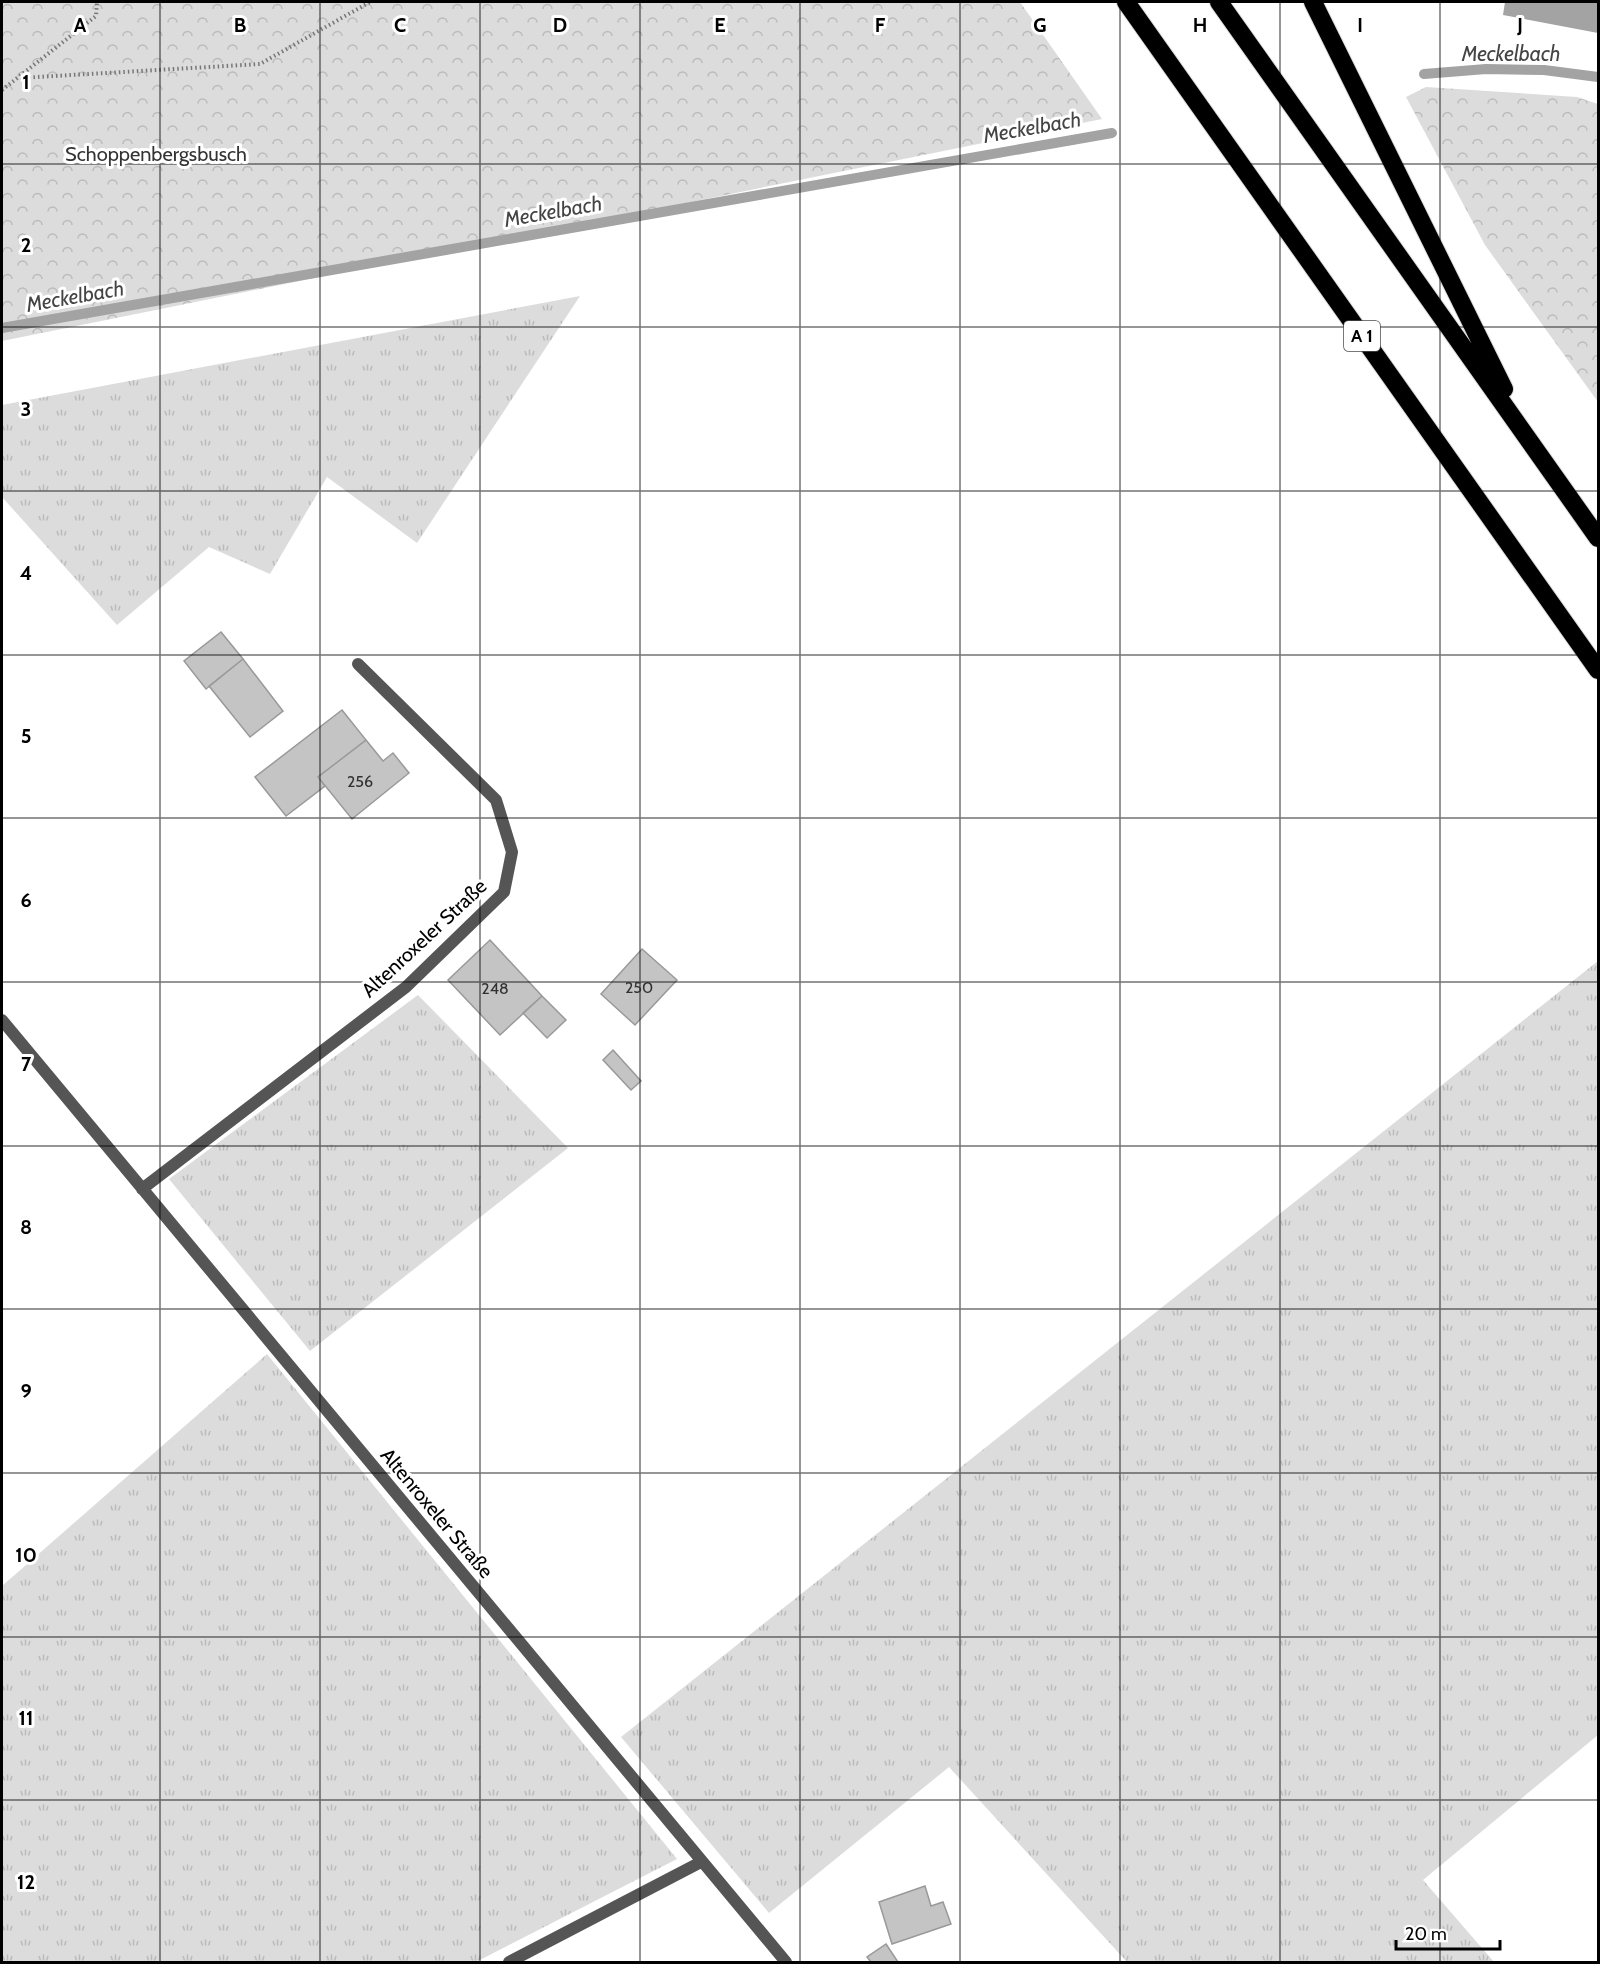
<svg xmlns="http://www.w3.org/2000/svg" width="1600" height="1964" font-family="Cabin,sans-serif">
<defs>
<pattern id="grass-tufts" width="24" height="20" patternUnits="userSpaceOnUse" patternTransform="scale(1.5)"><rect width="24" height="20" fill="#dcdcdc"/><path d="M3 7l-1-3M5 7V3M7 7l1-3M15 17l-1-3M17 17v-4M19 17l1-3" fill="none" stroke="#bbb"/></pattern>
<pattern id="forest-crowns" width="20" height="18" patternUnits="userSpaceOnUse" patternTransform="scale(1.5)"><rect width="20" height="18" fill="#dcdcdc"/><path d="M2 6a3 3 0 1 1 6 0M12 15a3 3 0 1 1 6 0" fill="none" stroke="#bbb"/></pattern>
</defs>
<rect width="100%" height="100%" fill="#fff"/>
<path fill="url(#grass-tufts)" d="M 580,296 L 417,543 L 327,477 L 270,574 L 209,547 L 117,625 L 2,497 L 2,405 Z
M 1598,961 L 1598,1735 L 1423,1880 L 1494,1962 L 1127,1962 L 949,1767 L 769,1913 L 621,1737 Z
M 418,995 L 568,1148 L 310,1351 L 169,1179 Z
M 267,1354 L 677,1859 L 476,1962 L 2,1962 L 2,1586 Z"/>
<path fill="url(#forest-crowns)" d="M 2,2 L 1020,2 L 1102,119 L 2,341 Z
M 1426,87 L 1577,97 L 1598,104 L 1598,402 L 1485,245 L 1406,97 Z"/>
<path fill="#a3a3a3" d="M 1505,2 L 1598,2 L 1598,33 L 1503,15 Z"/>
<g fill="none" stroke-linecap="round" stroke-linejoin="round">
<path stroke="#a3a3a3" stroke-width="10" d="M 1424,74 L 1486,69 L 1544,70 L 1598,77
M 2,328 L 1112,133"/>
</g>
<path fill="#c4c4c4" stroke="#999" stroke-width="1.5" d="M 221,632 L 243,659 L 206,689 L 184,661 Z
M 243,659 L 283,711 L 250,737 L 209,686 Z
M 342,710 L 366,740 L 318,777 L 325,786 L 286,816 L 255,777 Z
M 366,740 L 383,761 L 393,753 L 409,773 L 352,819 L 318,777 Z
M 490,940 L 542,996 L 500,1035 L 448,980 Z
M 642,949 L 677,980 L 635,1025 L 601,994 Z
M 542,996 L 566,1020 L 547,1038 L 523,1013 Z
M 613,1050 L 641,1081 L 631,1090 L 603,1060 Z
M 925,1886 L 931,1906 L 943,1902 L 951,1924 L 892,1944 L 879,1902 Z
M 886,1944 L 898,1962 L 871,1962 L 867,1957 Z"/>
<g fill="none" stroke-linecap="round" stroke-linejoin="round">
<defs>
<path id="motorway" d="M 1126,2 L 1598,670
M 1219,2 L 1598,538
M 1313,2 L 1504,389"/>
</defs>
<use href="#motorway" stroke="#dbdbdb" stroke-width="20"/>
<path stroke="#777" stroke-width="4" stroke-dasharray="1.5 3" stroke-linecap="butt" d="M 20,78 L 260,64 L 370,2
M 2,90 L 96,16 L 97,2"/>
<path stroke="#555" stroke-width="12" d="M 2,1020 L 786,1962
M 142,1189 L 406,987 L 504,892 L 512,852 L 496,800 L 358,664
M 509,1962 L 701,1862"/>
<use href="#motorway" stroke="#000" stroke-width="18"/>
</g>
<path fill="none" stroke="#000" stroke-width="1.5" stroke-opacity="0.55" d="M 160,2 L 160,1962M 320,2 L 320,1962M 480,2 L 480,1962M 640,2 L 640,1962M 800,2 L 800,1962M 960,2 L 960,1962M 1120,2 L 1120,1962M 1280,2 L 1280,1962M 1440,2 L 1440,1962M 2,164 L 1598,164M 2,327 L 1598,327M 2,491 L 1598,491M 2,655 L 1598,655M 2,818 L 1598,818M 2,982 L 1598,982M 2,1146 L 1598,1146M 2,1309 L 1598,1309M 2,1473 L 1598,1473M 2,1637 L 1598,1637M 2,1800 L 1598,1800"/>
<g text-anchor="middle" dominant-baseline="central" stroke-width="6" stroke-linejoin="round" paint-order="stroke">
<g font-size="16" fill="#313131">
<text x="360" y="781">256</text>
<text x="639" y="987">250</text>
<text x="495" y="988">248</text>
</g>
<rect fill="#fff" stroke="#4c4c4c" stroke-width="1.5" x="1344" y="321" width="36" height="30" rx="4.5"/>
<g font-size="18" font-weight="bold" fill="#000">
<text x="1362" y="336">A 1</text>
</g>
<g font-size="20" fill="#333" stroke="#fff">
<text x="156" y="154">Schoppenbergsbusch</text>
</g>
<g font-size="20" fill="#000" stroke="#fff">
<text transform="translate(424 938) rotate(-43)">Altenroxeler Straße</text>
<text transform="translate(437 1513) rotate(50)">Altenroxeler Straße</text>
</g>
<g font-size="21" font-style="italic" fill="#444" stroke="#fff">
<text x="1511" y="53">Meckelbach</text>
<text transform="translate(1032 127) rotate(-10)">Meckelbach</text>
<text transform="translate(553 211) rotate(-10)">Meckelbach</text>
<text transform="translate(75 296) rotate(-10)">Meckelbach</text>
</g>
</g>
<g font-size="20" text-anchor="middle" font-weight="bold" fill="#000" stroke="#fff" stroke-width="6" stroke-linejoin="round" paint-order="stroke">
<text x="80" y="32">A</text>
<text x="240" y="32">B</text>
<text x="400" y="32">C</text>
<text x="560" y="32">D</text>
<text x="720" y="32">E</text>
<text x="880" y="32">F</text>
<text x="1040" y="32">G</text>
<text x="1200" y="32">H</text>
<text x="1360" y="32">I</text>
<text x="1520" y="32">J</text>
<text x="26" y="89">1</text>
<text x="26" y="252">2</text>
<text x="26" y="416">3</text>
<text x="26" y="580">4</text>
<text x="26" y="743">5</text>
<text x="26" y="907">6</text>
<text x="26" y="1071">7</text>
<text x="26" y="1234">8</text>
<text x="26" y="1398">9</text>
<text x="26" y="1562">10</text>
<text x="26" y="1725">11</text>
<text x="26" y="1889">12</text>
</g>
<rect width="1600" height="1964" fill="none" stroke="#000000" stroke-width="6"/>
<path d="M1396 1940v9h104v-9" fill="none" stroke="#000000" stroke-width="3"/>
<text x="1405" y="1940" font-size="18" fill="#000000" stroke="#ffffff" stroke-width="4.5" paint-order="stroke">20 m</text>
</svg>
